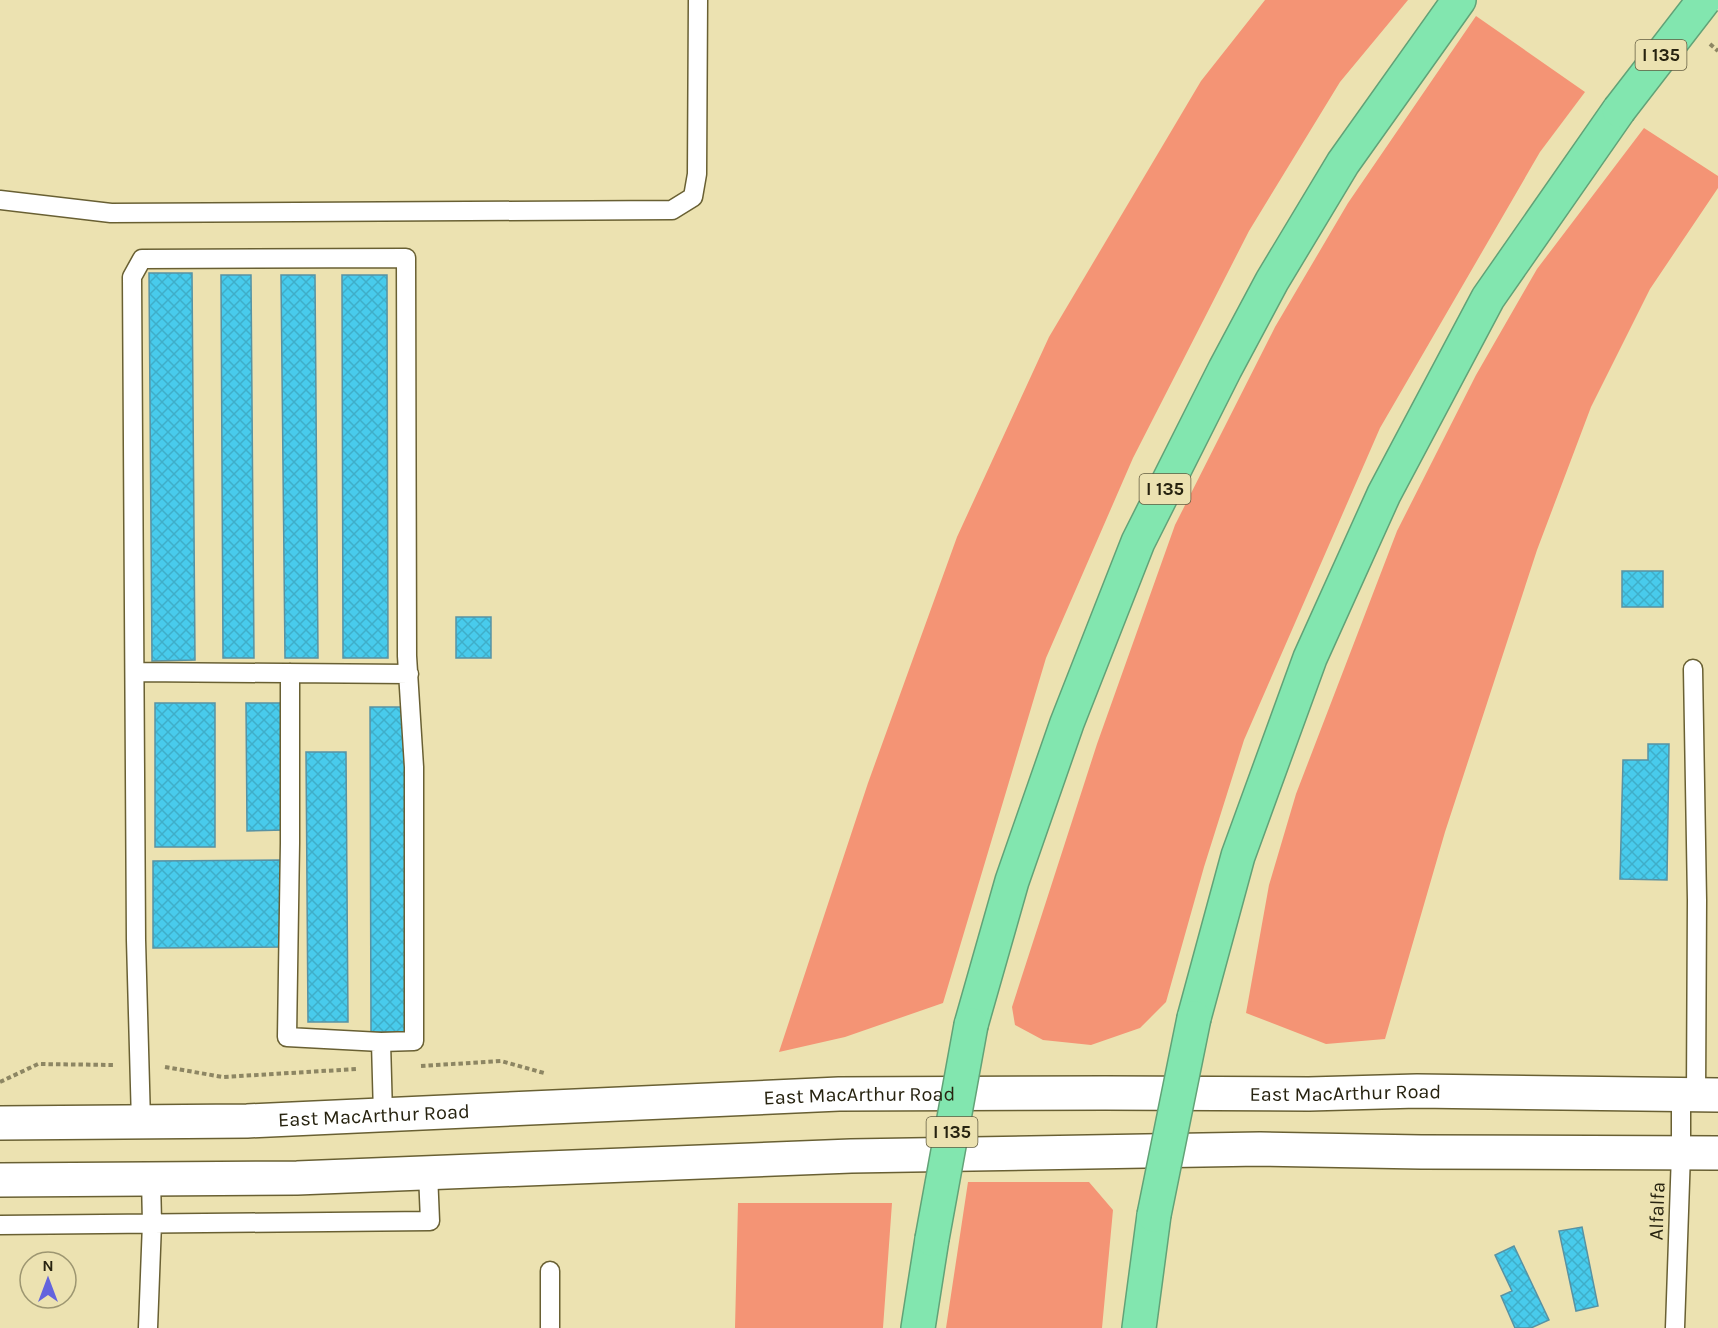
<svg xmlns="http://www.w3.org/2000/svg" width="1718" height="1328" font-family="Karla,sans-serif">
<defs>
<pattern id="building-cross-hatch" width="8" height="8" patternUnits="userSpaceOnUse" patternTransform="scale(1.5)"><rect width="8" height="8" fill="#48cbec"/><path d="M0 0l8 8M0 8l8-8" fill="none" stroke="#3faec9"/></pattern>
</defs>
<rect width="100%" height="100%" fill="#ece2b1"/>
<path fill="#f49475" d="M 1265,0 L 1408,0 L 1340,82 L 1249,231 L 1133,458 L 1046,658 L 943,1003 L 845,1037 L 779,1052 L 868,783 L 957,537 L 1049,337 L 1201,81 Z
M 1476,16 L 1585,92 L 1540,152 L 1380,428 L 1244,740 L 1204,867 L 1166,1002 L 1140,1028 L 1091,1045 L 1043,1040 L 1015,1025 L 1012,1007 L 1097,744 L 1175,525 L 1275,327 L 1348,203 Z
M 1644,128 L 1718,176 L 1718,188 L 1650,289 L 1591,407 L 1537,550 L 1445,832 L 1385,1039 L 1326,1044 L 1246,1013 L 1269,885 L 1296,794 L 1397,531 L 1476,375 L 1537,269 Z
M 968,1182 L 1089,1182 L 1113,1210 L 1102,1328 L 946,1328 Z
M 738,1203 L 892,1203 L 883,1328 L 735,1328 Z"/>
<path fill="url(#building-cross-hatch)" stroke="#5892a3" stroke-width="1.5" d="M 149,273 L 192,273 L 195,660 L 152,661 Z
M 221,275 L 251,275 L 254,658 L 223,658 Z
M 281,275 L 315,275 L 318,658 L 285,658 Z
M 342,275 L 387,275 L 388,658 L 343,658 Z
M 1622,571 L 1663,571 L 1663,607 L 1622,607 Z
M 456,617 L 491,617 L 491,658 L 456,658 Z
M 155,703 L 215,703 L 215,847 L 155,847 Z
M 246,703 L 283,703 L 284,830 L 247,831 Z
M 370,707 L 406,707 L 407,1032 L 371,1032 Z
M 1648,744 L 1669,744 L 1667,880 L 1620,879 L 1623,760 L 1648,760 Z
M 306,752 L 346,752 L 348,1022 L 308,1022 Z
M 282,860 L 282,947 L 153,948 L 153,861 Z
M 1582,1227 L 1598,1306 L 1576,1311 L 1559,1231 Z
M 1514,1246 L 1549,1320 L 1531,1328 L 1515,1328 L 1501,1296 L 1512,1291 L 1495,1255 Z"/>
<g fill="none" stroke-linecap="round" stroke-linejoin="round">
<defs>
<path id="service" d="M 0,200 L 111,213 L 672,210 L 693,197 L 697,174 L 698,0
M 1693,669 L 1697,900 L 1696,1095
M 135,672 L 409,674
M 290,673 L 290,843 L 287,1037 L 381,1042
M 141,1122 L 136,940 L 132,277 L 142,259 L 406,258 L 407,656 L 414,767 L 414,1041 L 381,1042 L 383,1115
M 0,1225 L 430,1221 L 428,1173
M 550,1271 L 550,1328
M 148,1328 L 152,1223 L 151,1179
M 1675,1328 L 1681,1153 L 1681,1095"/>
<g id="tertiary">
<path id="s1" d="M 0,1123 L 247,1121 L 839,1094 L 1105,1093 L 1309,1094 L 1417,1091 L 1718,1095"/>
<path d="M 0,1180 L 297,1178 L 851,1156 L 1260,1149 L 1421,1152 L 1718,1153"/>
</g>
<path id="motorway" d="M 1194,1018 L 1238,856 L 1310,658 L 1384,494 L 1488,298 L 1619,110
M 971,1025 L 1012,881 L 1067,723 L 1138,542 L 1225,369 L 1272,281 L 1343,163 L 1459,0
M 918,1328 L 932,1239
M 1139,1328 L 1154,1215"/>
</defs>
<use href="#service" stroke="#696033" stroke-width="21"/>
<use href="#tertiary" stroke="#696033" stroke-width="36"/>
<use href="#motorway" stroke="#62a277" stroke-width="36"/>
<path stroke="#8d8663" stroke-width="4" stroke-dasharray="4.5 3" stroke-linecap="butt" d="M 1710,44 L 1718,51
M 421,1066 L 501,1061 L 544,1073
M 165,1067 L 223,1077 L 357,1069
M 0,1082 L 38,1064 L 115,1065"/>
<use href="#service" stroke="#fff" stroke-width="18"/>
<use href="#tertiary" stroke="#fff" stroke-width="33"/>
<use href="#motorway" stroke="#82e6af" stroke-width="33"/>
<defs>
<path id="motorway-bridge" d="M 1619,110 L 1704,0
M 1154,1215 L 1194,1018
M 932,1239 L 971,1025"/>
</defs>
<use href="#motorway-bridge" stroke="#62a277" stroke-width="36" stroke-linecap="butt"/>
<use href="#motorway-bridge" stroke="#82e6af" stroke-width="33"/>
</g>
<g text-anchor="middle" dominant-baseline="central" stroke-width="6" stroke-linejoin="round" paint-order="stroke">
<g fill="#ece2b1" stroke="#625c40" stroke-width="1.5">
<rect x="1635.5" y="40" width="51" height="30" rx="4.5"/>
<rect x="1139.5" y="474" width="51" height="30" rx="4.5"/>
<rect x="926.5" y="1117" width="51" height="30" rx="4.5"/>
</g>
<g font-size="18" font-weight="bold" fill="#272310">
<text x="1661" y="55">I 135</text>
<text x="1165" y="489">I 135</text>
<text x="952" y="1132">I 135</text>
</g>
<g font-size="20" fill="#272310" stroke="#ece2b1">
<text stroke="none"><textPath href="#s1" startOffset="1346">East MacArthur Road</textPath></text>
<text stroke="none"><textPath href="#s1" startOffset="860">East MacArthur Road</textPath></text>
<text stroke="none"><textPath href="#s1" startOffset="374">East MacArthur Road</textPath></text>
<text transform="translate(1657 1211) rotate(-88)">Alfalfa</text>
</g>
</g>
<g transform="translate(48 1280)"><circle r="28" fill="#ece2b1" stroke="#9d9671" stroke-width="1.5"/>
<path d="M0-4.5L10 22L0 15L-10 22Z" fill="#6364dd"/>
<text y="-9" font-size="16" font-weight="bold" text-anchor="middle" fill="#272310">N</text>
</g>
</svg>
